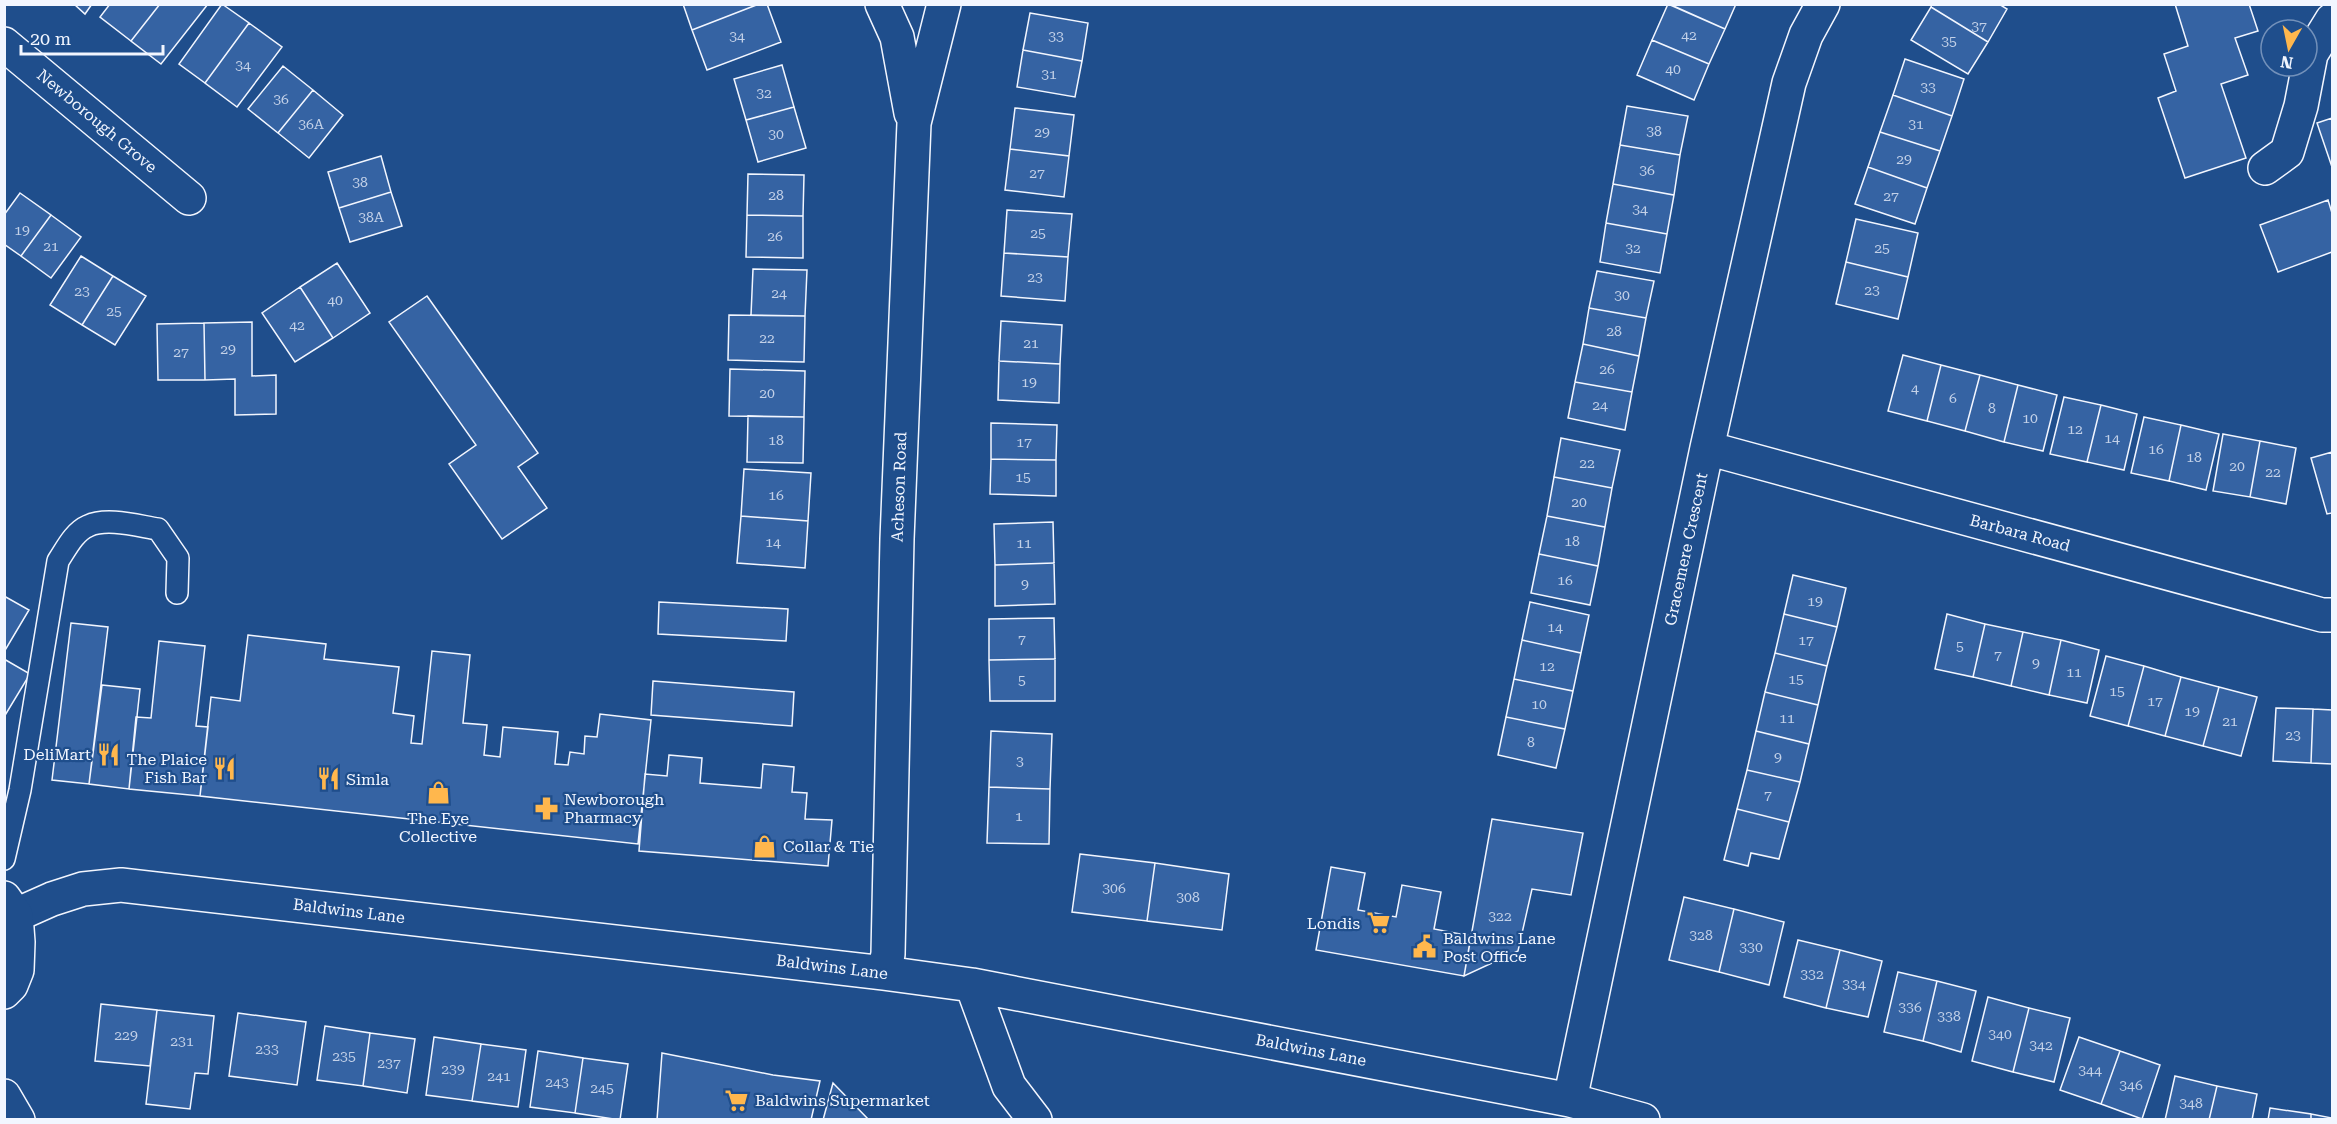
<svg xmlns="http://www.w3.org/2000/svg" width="2337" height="1124" font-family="'Roboto Serif',serif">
<rect width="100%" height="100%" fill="#1f4e8c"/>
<path fill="#3563a3" stroke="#f2f6ff" stroke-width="1.5" d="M 74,4 L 92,4 L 85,14 Z
M 110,4 L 160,4 L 131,41 L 100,17 Z
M 160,4 L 208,4 L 161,64 L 131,41 Z
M 222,4 L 249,23 L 205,83 L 179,64 Z
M 683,4 L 759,4 L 692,30 Z
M 759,4 L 767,4 L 781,42 L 707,70 L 692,30 Z
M 1668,4 L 1725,29 L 1709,64 L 1652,40 Z
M 1669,4 L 1736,4 L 1725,29 Z
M 1932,4 L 1999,4 L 2007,9 L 1988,42 L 1931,7 Z
M 2175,4 L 2249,4 L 2258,31 L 2235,38 L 2248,75 L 2221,84 L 2246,158 L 2185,178 L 2158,98 L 2176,91 L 2164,54 L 2188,46 Z
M 1931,7 L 1988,42 L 1968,74 L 1911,40 Z
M 1030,13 L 1088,23 L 1082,61 L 1023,50 Z
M 249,23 L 282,47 L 237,107 L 205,83 Z
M 1652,40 L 1709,64 L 1694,100 L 1637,75 Z
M 1023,50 L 1082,61 L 1075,97 L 1017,87 Z
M 1905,59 L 1964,79 L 1952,116 L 1893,95 Z
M 782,65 L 794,107 L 746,120 L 734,79 Z
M 283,66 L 313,90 L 278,133 L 248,109 Z
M 313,90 L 343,115 L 309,158 L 278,133 Z
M 1893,95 L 1952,116 L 1940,151 L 1880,132 Z
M 1627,106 L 1688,116 L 1680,155 L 1620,145 Z
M 794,107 L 806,148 L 758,162 L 746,120 Z
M 1015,108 L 1074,115 L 1069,156 L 1010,149 Z
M 2332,118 L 2332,167 L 2317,123 Z
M 1880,132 L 1940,151 L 1927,188 L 1868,167 Z
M 1620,145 L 1680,155 L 1674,195 L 1613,184 Z
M 1010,149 L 1069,156 L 1064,197 L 1005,190 Z
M 381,156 L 391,192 L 339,208 L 328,172 Z
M 1868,167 L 1927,188 L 1915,224 L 1855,204 Z
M 748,174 L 804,175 L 803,216 L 747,215 Z
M 1613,184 L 1674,195 L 1667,234 L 1606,223 Z
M 391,192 L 402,226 L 350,242 L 339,208 Z
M 20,193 L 51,215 L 21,256 L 4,244 L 4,215 Z
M 2328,200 L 2332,213 L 2332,252 L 2278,272 L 2260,225 Z
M 1007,210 L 1072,214 L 1068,257 L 1004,253 Z
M 51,215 L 81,237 L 51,278 L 21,256 Z
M 747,215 L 803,216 L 803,258 L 746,257 Z
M 1856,219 L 1918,233 L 1908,277 L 1846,262 Z
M 1606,223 L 1667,234 L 1660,273 L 1600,262 Z
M 1004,253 L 1068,257 L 1065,301 L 1001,296 Z
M 81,256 L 113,276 L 82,325 L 50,305 Z
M 1846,262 L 1908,277 L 1898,319 L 1836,304 Z
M 337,263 L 370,313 L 333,338 L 300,287 Z
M 753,269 L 807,270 L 805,316 L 751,315 Z
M 1597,271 L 1654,281 L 1646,318 L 1589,308 Z
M 113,276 L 146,296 L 115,345 L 82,325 Z
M 300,287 L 333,338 L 295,362 L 262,313 Z
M 427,296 L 538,453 L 518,467 L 547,508 L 502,539 L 449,464 L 476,445 L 389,322 Z
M 1589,308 L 1646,318 L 1639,356 L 1583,344 Z
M 729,315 L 805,316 L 804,362 L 728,360 Z
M 1001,321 L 1062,325 L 1060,364 L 999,361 Z
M 252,322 L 252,376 L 276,375 L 276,414 L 235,415 L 235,379 L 205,380 L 204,323 Z
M 204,323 L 205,380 L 158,380 L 157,324 Z
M 1583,344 L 1639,356 L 1632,392 L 1575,382 Z
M 1903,355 L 1941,365 L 1927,421 L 1888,411 Z
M 999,361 L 1060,364 L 1059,403 L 998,400 Z
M 1941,365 L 1980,375 L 1965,431 L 1927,421 Z
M 730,369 L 805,371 L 804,417 L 729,416 Z
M 1980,375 L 2018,385 L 2004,442 L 1965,431 Z
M 1575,382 L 1632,392 L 1625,430 L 1568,418 Z
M 2018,385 L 2057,395 L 2043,451 L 2004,442 Z
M 2064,397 L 2101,405 L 2087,462 L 2050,454 Z
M 2101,405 L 2137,414 L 2124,470 L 2087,462 Z
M 748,416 L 804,417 L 803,463 L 747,462 Z
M 2144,417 L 2181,425 L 2169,481 L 2131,473 Z
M 991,423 L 1057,425 L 1056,460 L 991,459 Z
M 2181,425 L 2219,434 L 2206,490 L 2169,481 Z
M 2223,434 L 2260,441 L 2250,497 L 2213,491 Z
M 1561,438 L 1620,450 L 1612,488 L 1554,477 Z
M 2260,441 L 2296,448 L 2286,504 L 2250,497 Z
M 2332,452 L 2332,513 L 2327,514 L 2311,458 Z
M 991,459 L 1056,460 L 1056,496 L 990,494 Z
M 744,469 L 811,473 L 808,521 L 741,516 Z
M 1554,477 L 1612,488 L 1605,527 L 1547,516 Z
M 741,516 L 808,521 L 805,568 L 737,563 Z
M 1547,516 L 1605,527 L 1598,566 L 1539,554 Z
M 1053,522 L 1054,563 L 995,565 L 994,524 Z
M 1539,554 L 1598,566 L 1590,605 L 1531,593 Z
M 1054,563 L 1055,604 L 995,606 L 995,565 Z
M 1793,575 L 1846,588 L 1837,627 L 1784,614 Z
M 4,596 L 29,610 L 4,652 Z
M 659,602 L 788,609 L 786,641 L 658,634 Z
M 1530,602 L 1589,615 L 1581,653 L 1522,640 Z
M 1784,614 L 1837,627 L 1827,666 L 1775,653 Z
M 1947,614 L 1985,624 L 1973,677 L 1935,669 Z
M 1054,618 L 1055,659 L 989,660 L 989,619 Z
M 71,623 L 108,627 L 89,784 L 52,780 Z
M 1985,624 L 2023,632 L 2011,686 L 1973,677 Z
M 2023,632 L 2061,640 L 2049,695 L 2011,686 Z
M 248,635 L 326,644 L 324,659 L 399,667 L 393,713 L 414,716 L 411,743 L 422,744 L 432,651 L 470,655 L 463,723 L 487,725 L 484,755 L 500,757 L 503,727 L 558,732 L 555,764 L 568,765 L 570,752 L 584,754 L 585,736 L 597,737 L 600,714 L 651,720 L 638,844 L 200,796 L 211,697 L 240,701 Z
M 1522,640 L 1581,653 L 1573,691 L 1514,679 Z
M 2061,640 L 2099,650 L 2087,703 L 2049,695 Z
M 159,641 L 205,646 L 196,726 L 208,727 L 200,796 L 129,789 L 136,717 L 151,718 Z
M 1775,653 L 1827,666 L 1818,705 L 1765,692 Z
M 2106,656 L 2144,666 L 2128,726 L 2090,716 Z
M 4,659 L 30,674 L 4,717 Z
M 1055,659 L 1055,701 L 990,701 L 989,660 Z
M 2144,666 L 2181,677 L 2165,736 L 2128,726 Z
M 2181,677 L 2219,687 L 2203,746 L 2165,736 Z
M 1514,679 L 1573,691 L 1565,729 L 1506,717 Z
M 653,681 L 794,692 L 792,726 L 651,715 Z
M 102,685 L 140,689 L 129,789 L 89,784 Z
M 2219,687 L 2257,697 L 2241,756 L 2203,746 Z
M 1765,692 L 1818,705 L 1809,744 L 1756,731 Z
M 2276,708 L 2313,709 L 2311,763 L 2273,761 Z
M 2313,709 L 2332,710 L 2332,764 L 2311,763 Z
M 1506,717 L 1565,729 L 1556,768 L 1498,755 Z
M 991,731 L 1052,734 L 1050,789 L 989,787 Z
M 1756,731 L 1809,744 L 1800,782 L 1747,770 Z
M 669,755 L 702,758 L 700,783 L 761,788 L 763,764 L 794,767 L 792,792 L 807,793 L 805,819 L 832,820 L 828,866 L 639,851 L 645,774 L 667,776 Z
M 1747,770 L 1800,782 L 1789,822 L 1737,809 Z
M 989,787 L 1050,789 L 1049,844 L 987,843 Z
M 1737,809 L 1789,822 L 1779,859 L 1751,853 L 1748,866 L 1724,860 Z
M 1492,819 L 1583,833 L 1571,895 L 1532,889 L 1518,951 L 1464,976 Z
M 1080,854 L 1155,863 L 1147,921 L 1072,912 Z
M 1155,863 L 1229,874 L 1222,930 L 1147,921 Z
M 1331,867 L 1365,873 L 1358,910 L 1396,917 L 1402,885 L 1441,892 L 1434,929 L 1471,936 L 1464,976 L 1316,950 Z
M 1684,897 L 1734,909 L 1719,972 L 1669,960 Z
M 1734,909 L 1784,922 L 1769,985 L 1719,972 Z
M 1798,940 L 1840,950 L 1826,1008 L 1784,997 Z
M 1840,950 L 1882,961 L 1868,1017 L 1826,1008 Z
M 1898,972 L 1937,981 L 1923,1041 L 1884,1032 Z
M 1937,981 L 1976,991 L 1961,1052 L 1923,1041 Z
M 1988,997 L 2029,1008 L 2013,1072 L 1972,1061 Z
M 101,1004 L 157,1010 L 150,1066 L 95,1061 Z
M 2029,1008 L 2070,1018 L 2054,1082 L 2013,1072 Z
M 157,1010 L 214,1016 L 208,1074 L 195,1073 L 190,1109 L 146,1104 Z
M 238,1013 L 306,1022 L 297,1085 L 229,1076 Z
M 325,1026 L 370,1033 L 363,1086 L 317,1080 Z
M 370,1033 L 415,1039 L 407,1093 L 363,1086 Z
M 434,1037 L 481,1044 L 472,1101 L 426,1095 Z
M 2079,1037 L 2120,1051 L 2101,1104 L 2060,1090 Z
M 481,1044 L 526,1050 L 518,1107 L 472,1101 Z
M 538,1051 L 583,1058 L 575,1113 L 530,1107 Z
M 2120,1051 L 2160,1065 L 2142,1119 L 2101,1104 Z
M 662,1053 L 773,1075 L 820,1081 L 811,1120 L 657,1120 Z
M 583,1058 L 628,1064 L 620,1120 L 575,1113 Z
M 2175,1076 L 2217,1086 L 2209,1120 L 2165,1120 Z
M 833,1083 L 869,1120 L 823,1120 Z
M 2217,1086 L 2257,1094 L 2252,1120 L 2209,1120 Z
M 2270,1108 L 2311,1114 L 2311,1120 L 2268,1120 Z
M 2311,1114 L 2332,1118 L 2332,1120 L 2311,1120 Z"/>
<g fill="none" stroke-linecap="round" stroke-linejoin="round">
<defs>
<path id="service" d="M 4,859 L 20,790 L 58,561 C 66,549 74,532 88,526 C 107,517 138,526 158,529 L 178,558 L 177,593"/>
<path id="minor" d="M 882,4 L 897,37 L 911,113
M 4,44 L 189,198
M 2265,168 L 2287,152 L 2301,106 L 2311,54 L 2332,20
M 1707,448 L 2322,615 L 2332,615
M 16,915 L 52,899 L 83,889 L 121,885 L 884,973 L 972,985 L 1570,1100 L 1643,1120
M 884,973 L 888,954 L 897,539 L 914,123 L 944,4
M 972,985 L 1009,1086 L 1035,1120
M 4,1096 L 18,1120
M 1570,1100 L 1707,448 L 1789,83 L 1806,35 L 1823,4"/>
<path id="tertiary" d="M 4,898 L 16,915 L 18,942 L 17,970 L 11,985 L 4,992"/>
</defs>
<use href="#service" stroke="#f2f6ff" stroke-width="24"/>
<use href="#minor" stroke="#f2f6ff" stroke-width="36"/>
<use href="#tertiary" stroke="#f2f6ff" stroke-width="36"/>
<use href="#service" stroke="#1f4e8c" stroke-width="21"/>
<use href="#minor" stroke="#1f4e8c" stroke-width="33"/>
<use href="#tertiary" stroke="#1f4e8c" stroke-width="33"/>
</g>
<defs>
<symbol id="restaurant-bare" viewBox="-9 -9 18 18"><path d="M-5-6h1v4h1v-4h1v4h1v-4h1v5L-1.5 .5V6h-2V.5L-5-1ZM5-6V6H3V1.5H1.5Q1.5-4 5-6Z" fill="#ffb74d" stroke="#1f4e8c" stroke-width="2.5" paint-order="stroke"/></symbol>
<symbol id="shop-bare" viewBox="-9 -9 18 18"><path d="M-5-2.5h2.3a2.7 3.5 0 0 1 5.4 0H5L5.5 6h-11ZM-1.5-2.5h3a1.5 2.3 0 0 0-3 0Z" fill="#ffb74d" stroke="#1f4e8c" stroke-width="2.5" paint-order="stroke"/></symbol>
<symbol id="pharmacy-bare" viewBox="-9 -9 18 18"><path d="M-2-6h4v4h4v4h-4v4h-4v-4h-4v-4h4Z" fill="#ffb74d" stroke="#1f4e8c" stroke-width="2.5" paint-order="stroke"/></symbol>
<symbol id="supermarket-bare" viewBox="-9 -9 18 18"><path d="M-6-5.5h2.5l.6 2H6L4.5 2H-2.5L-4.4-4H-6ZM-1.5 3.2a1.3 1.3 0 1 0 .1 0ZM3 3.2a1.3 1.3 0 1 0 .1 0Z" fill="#ffb74d" stroke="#1f4e8c" stroke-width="2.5" paint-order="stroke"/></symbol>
<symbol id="civic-bare" viewBox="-9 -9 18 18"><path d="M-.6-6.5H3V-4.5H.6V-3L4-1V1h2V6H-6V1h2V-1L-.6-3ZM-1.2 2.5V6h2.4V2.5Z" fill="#ffb74d" stroke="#1f4e8c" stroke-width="2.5" paint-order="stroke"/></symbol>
</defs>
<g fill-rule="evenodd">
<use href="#restaurant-bare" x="92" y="738" width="33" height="33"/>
<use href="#restaurant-bare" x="208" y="752" width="33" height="33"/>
<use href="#restaurant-bare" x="312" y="762" width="33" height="33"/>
<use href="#shop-bare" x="422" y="776" width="33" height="33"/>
<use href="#pharmacy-bare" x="530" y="792" width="33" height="33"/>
<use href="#shop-bare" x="748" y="830" width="33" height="33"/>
<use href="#supermarket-bare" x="1362" y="906" width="33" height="33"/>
<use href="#civic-bare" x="1408" y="930" width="33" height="33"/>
<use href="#supermarket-bare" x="720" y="1084" width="33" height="33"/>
</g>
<g text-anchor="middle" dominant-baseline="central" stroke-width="4.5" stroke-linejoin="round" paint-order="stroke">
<g font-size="14" fill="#c3d1e8">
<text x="1979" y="26">37</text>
<text x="1689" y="35">42</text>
<text x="737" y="36">34</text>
<text x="1056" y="36">33</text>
<text x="1949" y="41">35</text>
<text x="243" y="65">34</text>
<text x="1673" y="69">40</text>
<text x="1049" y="74">31</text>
<text x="1928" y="87">33</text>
<text x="764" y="93">32</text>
<text x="281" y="99">36</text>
<text x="311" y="124">36A</text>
<text x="1916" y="124">31</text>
<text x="1654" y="131">38</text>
<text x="1042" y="132">29</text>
<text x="776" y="134">30</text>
<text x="1904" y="159">29</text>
<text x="1647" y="170">36</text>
<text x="1037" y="173">27</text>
<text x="360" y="182">38</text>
<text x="776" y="195">28</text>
<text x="1891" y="196">27</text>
<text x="1640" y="209">34</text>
<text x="371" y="217">38A</text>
<text x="22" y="230">19</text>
<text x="1038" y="233">25</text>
<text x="775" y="236">26</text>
<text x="51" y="246">21</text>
<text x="1633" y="248">32</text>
<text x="1882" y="248">25</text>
<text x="1035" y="277">23</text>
<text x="1872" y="290">23</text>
<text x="82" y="291">23</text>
<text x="779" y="293">24</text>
<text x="1622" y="295">30</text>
<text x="335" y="300">40</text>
<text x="114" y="311">25</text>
<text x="297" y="325">42</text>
<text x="1614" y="331">28</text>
<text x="767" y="338">22</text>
<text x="1031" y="343">21</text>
<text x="228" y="349">29</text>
<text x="181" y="352">27</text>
<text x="1607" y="369">26</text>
<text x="1029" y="382">19</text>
<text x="1915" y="388">4</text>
<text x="767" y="393">20</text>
<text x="1953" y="398">6</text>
<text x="1600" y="405">24</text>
<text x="1992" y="408">8</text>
<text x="2030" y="418">10</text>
<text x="2075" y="429">12</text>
<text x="2112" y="438">14</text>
<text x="776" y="440">18</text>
<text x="1024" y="442">17</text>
<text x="2156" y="449">16</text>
<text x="2194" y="457">18</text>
<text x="1587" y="463">22</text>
<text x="2237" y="466">20</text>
<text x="2273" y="472">22</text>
<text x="1023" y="477">15</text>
<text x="776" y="495">16</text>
<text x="1579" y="502">20</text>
<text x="1572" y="541">18</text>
<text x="773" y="542">14</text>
<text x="1024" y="543">11</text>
<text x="1565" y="580">16</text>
<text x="1025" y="584">9</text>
<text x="1815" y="601">19</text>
<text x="1555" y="627">14</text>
<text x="1022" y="639">7</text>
<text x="1806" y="640">17</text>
<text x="1960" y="646">5</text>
<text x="1998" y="655">7</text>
<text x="2036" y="663">9</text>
<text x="1547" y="666">12</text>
<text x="2074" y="672">11</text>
<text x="1796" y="679">15</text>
<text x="1022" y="680">5</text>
<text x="2117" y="691">15</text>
<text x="2155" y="701">17</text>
<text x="1539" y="704">10</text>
<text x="2192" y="711">19</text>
<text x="1787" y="718">11</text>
<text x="2230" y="721">21</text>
<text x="2293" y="735">23</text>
<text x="1531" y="742">8</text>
<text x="1778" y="757">9</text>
<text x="1020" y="761">3</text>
<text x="1768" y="795">7</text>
<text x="1019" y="816">1</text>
<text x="1114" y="888">306</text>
<text x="1188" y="897">308</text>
<text x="1500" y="916">322</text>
<text x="1701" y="935">328</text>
<text x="1751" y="947">330</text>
<text x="1812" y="974">332</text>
<text x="1854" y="984">334</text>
<text x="1910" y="1007">336</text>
<text x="1949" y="1016">338</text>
<text x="2000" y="1034">340</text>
<text x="126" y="1035">229</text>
<text x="182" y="1041">231</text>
<text x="2041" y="1045">342</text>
<text x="267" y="1049">233</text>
<text x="344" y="1056">235</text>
<text x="389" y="1063">237</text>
<text x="453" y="1069">239</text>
<text x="2090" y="1070">344</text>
<text x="499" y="1076">241</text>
<text x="557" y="1082">243</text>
<text x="2131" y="1085">346</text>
<text x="602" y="1088">245</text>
<text x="2191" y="1103">348</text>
</g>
<g font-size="16" fill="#f2f6ff" stroke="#1f4e8c">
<text transform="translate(97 121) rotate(40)">Newborough Grove</text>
<text transform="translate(899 487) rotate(-88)">Acheson Road</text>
<text transform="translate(2020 533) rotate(15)">Barbara Road</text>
<text transform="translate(1686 549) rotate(-78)">Gracemere Crescent</text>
<text transform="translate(349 911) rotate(7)">Baldwins Lane</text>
<text transform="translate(832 967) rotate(7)">Baldwins Lane</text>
<text transform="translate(1311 1050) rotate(11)">Baldwins Lane</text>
</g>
<g font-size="16" fill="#f2f6ff" stroke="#1f4e8c" text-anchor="start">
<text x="91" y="754" text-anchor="end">DeliMart</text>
<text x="207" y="759" text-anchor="end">The Plaice<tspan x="207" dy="18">Fish Bar</tspan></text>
<text x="346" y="779">Simla</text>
<text x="564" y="799">Newborough<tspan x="564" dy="18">Pharmacy</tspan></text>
<text x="438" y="818" text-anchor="middle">The Eye<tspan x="438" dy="18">Collective</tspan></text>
<text x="783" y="846">Collar &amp; Tie</text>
<text x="1360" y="923" text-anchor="end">Londis</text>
<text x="1443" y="938">Baldwins Lane<tspan x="1443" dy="18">Post Office</tspan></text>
<text x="755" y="1100">Baldwins Supermarket</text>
</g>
</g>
<rect width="2337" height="1124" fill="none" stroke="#f2f6ff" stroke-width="12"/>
<g transform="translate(2289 48) rotate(189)"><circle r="28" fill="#1f4e8c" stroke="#7391ba" stroke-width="1.5"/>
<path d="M0-4.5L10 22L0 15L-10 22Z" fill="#ffb74d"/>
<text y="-9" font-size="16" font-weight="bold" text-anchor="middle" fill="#f2f6ff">N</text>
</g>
<path d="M21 45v9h142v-9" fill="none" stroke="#f2f6ff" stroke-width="3"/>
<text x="30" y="45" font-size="18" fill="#f2f6ff" stroke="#1f4e8c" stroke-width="4.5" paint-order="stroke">20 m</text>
</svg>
